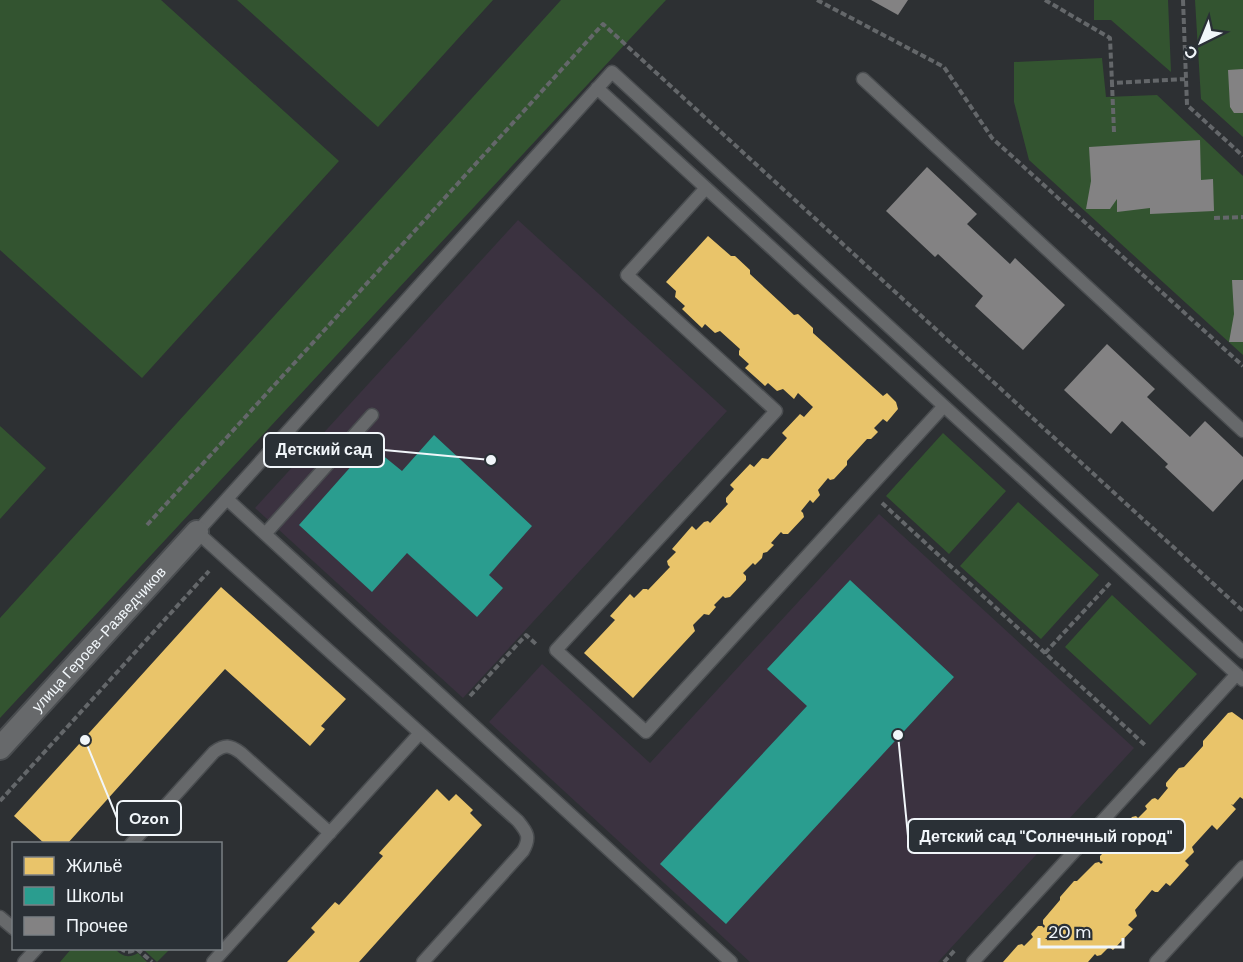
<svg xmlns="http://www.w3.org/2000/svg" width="1243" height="962" font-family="'DM Sans',sans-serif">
<rect width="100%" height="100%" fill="#2d3033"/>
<path fill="#3b3240" d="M 518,220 L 727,411 L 463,698 L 255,508 Z
M 879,514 L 1134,748 L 938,962 L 750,962 L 489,722 L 542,664 L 650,763 Z"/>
<path fill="#335430" d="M 0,0 L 161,0 L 339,161 L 142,378 L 0,250 Z
M 237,0 L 493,0 L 378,127 Z
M 561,0 L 666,0 L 0,718 L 0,618 Z
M 1094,0 L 1168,0 L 1171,72 L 1111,20 L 1094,20 Z
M 1195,0 L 1243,0 L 1243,137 L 1201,99 Z
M 1102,58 L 1106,97 L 1157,95 L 1243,176 L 1243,355 L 1029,160 L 1014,102 L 1014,62 Z
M 0,426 L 46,468 L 0,519 Z
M 943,433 L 1006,491 L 949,554 L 886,496 Z
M 1018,502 L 1099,575 L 1041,639 L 960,566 Z
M 1112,595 L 1197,674 L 1150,725 L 1065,647 Z
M 72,948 L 115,949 C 122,956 128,959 138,953 L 147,962 L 60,962 Z
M 143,949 L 170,949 L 157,962 Z"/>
<path fill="#e9c46a" d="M 708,236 L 731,256 L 735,256 L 750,270 L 750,274 L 794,315 L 798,314 L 813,328 L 813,333 L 883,396 L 887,393 L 896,402 L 898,409 L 887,422 L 883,419 L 874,428 L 878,432 L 871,439 L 867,439 L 847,461 L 847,465 L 834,479 L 830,480 L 828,478 L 818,490 L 820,495 L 813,503 L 810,500 L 801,511 L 803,513 L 804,517 L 788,534 L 783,534 L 781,532 L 771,543 L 774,545 L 767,552 L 763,553 L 762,558 L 755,565 L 753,563 L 743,573 L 746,576 L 746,580 L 730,597 L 725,598 L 723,596 L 714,605 L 716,607 L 709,615 L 704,614 L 693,625 L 695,631 L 633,698 L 584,653 L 615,620 L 610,616 L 630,594 L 634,598 L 643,589 L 647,589 L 648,590 L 670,567 L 668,565 L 667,561 L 676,552 L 672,549 L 692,526 L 696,530 L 704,522 L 708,521 L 710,523 L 728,504 L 726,502 L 726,498 L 734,489 L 730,485 L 750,464 L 754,467 L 762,458 L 768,459 L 787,438 L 782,433 L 800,414 L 804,417 L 813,407 L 798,393 L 794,399 L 783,389 L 777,391 L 768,383 L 765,386 L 745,368 L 749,364 L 739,355 L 739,351 L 740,349 L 720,331 L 715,333 L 705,324 L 702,328 L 682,309 L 685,306 L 675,297 L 676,291 L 666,282 Z
M 221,587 L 346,699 L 321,726 L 325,729 L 310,746 L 225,669 L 67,844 L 45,844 L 14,816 Z
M 1232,712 L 1243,720 L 1243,799 L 1240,797 L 1233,805 L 1231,804 L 1236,809 L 1217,830 L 1212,825 L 1192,847 L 1194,852 L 1185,861 L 1189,865 L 1170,886 L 1166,883 L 1158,892 L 1155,892 L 1152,890 L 1135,910 L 1137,916 L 1128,925 L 1133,929 L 1113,950 L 1109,947 L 1101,955 L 1097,956 L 1095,954 L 1088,962 L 1003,962 L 1018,945 L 1022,944 L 1024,946 L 1033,937 L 1031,934 L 1038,926 L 1042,926 L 1044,928 L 1045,926 L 1043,924 L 1043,920 L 1060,900 L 1060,897 L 1074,881 L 1077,881 L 1095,863 L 1099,862 L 1101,864 L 1103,862 L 1100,860 L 1100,856 L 1107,849 L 1110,851 L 1118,841 L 1116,839 L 1117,835 L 1132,817 L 1136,816 L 1138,818 L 1147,809 L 1145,806 L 1152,799 L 1155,798 L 1158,800 L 1168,788 L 1166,786 L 1166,783 L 1179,768 L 1184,767 L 1203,746 L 1203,741 L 1228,713 Z
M 437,789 L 449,801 L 456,794 L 473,810 L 470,813 L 482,825 L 359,962 L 287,962 L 315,932 L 311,928 L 335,902 L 339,905 L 383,856 L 379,853 Z"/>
<path fill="#2a9d8f" d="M 434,435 L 532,526 L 489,575 L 503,588 L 477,617 L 407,553 L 372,592 L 299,525 L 370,445 L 402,471 Z
M 850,580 L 954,677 L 726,924 L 660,864 L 807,706 L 767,669 Z"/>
<path fill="#838283" d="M 871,0 L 908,0 L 898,15 Z
M 1243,69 L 1243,113 L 1234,113 L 1230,107 L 1228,70 Z
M 1200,140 L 1201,180 L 1213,179 L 1214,211 L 1150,214 L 1150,208 L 1117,212 L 1117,199 L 1110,209 L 1086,209 L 1091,181 L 1089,147 Z
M 927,167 L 977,214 L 967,224 L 1010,264 L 1015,258 L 1065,305 L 1023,350 L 975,306 L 983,296 L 938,254 L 935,257 L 886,211 Z
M 1232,280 L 1243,280 L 1243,342 L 1229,342 L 1234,314 Z
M 1107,344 L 1155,389 L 1147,397 L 1190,437 L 1205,421 L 1243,457 L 1243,479 L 1213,512 L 1165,467 L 1168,464 L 1122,421 L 1111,434 L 1064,390 Z"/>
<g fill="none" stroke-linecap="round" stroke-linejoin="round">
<defs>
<path id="service" d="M 863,79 L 1243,431
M 597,88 L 1243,680
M 706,188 L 627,275 L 776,411 L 556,650 L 646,732 L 944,406
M 227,499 L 731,962
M 265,534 L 372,415
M 131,844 L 214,752 C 225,744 230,745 241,753 L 330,833
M 0,917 L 14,929
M 24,962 L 37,948
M 213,962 L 420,733
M 423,962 L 523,851 C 531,837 527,832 518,821 L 197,532 L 612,72 L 1243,652
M 973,962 L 1237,674
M 1156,962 L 1243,867"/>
<g id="minor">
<path id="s1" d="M 0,748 L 197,532"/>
</g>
</defs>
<use href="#service" stroke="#4a4d50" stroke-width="15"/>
<use href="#minor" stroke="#4a4d50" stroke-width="26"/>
<path stroke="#64676a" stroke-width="4" stroke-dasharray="6 3" stroke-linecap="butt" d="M 817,0 L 944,67 L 992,138 L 1243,366
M 1045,0 L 1110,38 L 1112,83
M 1183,0 L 1187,105 L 1243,156
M 1114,132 L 1112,83 L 1185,79
M 1214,218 L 1243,217
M 882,503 L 1146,746
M 147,525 L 603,24 L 1243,611
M 1045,653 L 1110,583
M 470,696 L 526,635 L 537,645
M 0,801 L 209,571
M 120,948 C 126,953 131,953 137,948
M 137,949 L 152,962
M 944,962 L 956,949"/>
<use href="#service" stroke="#67696b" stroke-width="12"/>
<use href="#minor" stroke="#67696b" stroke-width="22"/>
</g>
<g text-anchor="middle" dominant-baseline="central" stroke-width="6" stroke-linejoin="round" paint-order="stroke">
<g font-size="15" fill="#f1f6fa" stroke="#2a3036">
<text stroke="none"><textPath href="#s1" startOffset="147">улица Героев-Разведчиков</textPath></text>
</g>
</g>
<path fill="none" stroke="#f1f6fa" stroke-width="2" d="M491 460L384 450M85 740L117 818M898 735L908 836"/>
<g fill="#f1f6fa" stroke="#2a3036" stroke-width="2">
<circle cx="491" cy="460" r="6"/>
<circle cx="85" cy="740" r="6"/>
<circle cx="898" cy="735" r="6"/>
</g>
<g fill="#2a3036" stroke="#f1f6fa" stroke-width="2">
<rect x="264" y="433" width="120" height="34" rx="6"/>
<rect x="117" y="801" width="64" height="34" rx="6"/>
<rect x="908" y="819" width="277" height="34" rx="6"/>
</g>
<g font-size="16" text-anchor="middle" font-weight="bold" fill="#f1f6fa">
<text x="324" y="455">Детский сад</text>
<text x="149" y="824">Ozon</text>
<text x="1046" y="842">Детский сад "Солнечный город"</text>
</g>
<rect x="12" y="842" width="210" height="108" fill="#2a3036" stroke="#7a7f84" stroke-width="1.5"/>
<rect x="24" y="857" width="30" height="18" fill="#e9c46a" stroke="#7a7f84" stroke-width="1.5"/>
<text x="66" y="872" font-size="18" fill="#f1f6fa">Жильё</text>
<rect x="24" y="887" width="30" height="18" fill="#2a9d8f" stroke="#7a7f84" stroke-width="1.5"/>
<text x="66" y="902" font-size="18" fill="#f1f6fa">Школы</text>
<rect x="24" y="917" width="30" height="18" fill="#838283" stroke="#7a7f84" stroke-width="1.5"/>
<text x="66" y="932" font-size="18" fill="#f1f6fa">Прочее</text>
<g transform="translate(1201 42) rotate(223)" stroke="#2a3036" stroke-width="4.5" paint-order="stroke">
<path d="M0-4.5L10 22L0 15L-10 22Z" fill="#f1f6fa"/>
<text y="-9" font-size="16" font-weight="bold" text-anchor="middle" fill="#f1f6fa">С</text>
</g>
<path d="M1039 938v9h84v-9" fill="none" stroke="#f1f6fa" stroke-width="3"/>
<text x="1048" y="938" font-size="18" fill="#f1f6fa" stroke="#2a3036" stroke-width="4.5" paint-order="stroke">20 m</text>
</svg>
